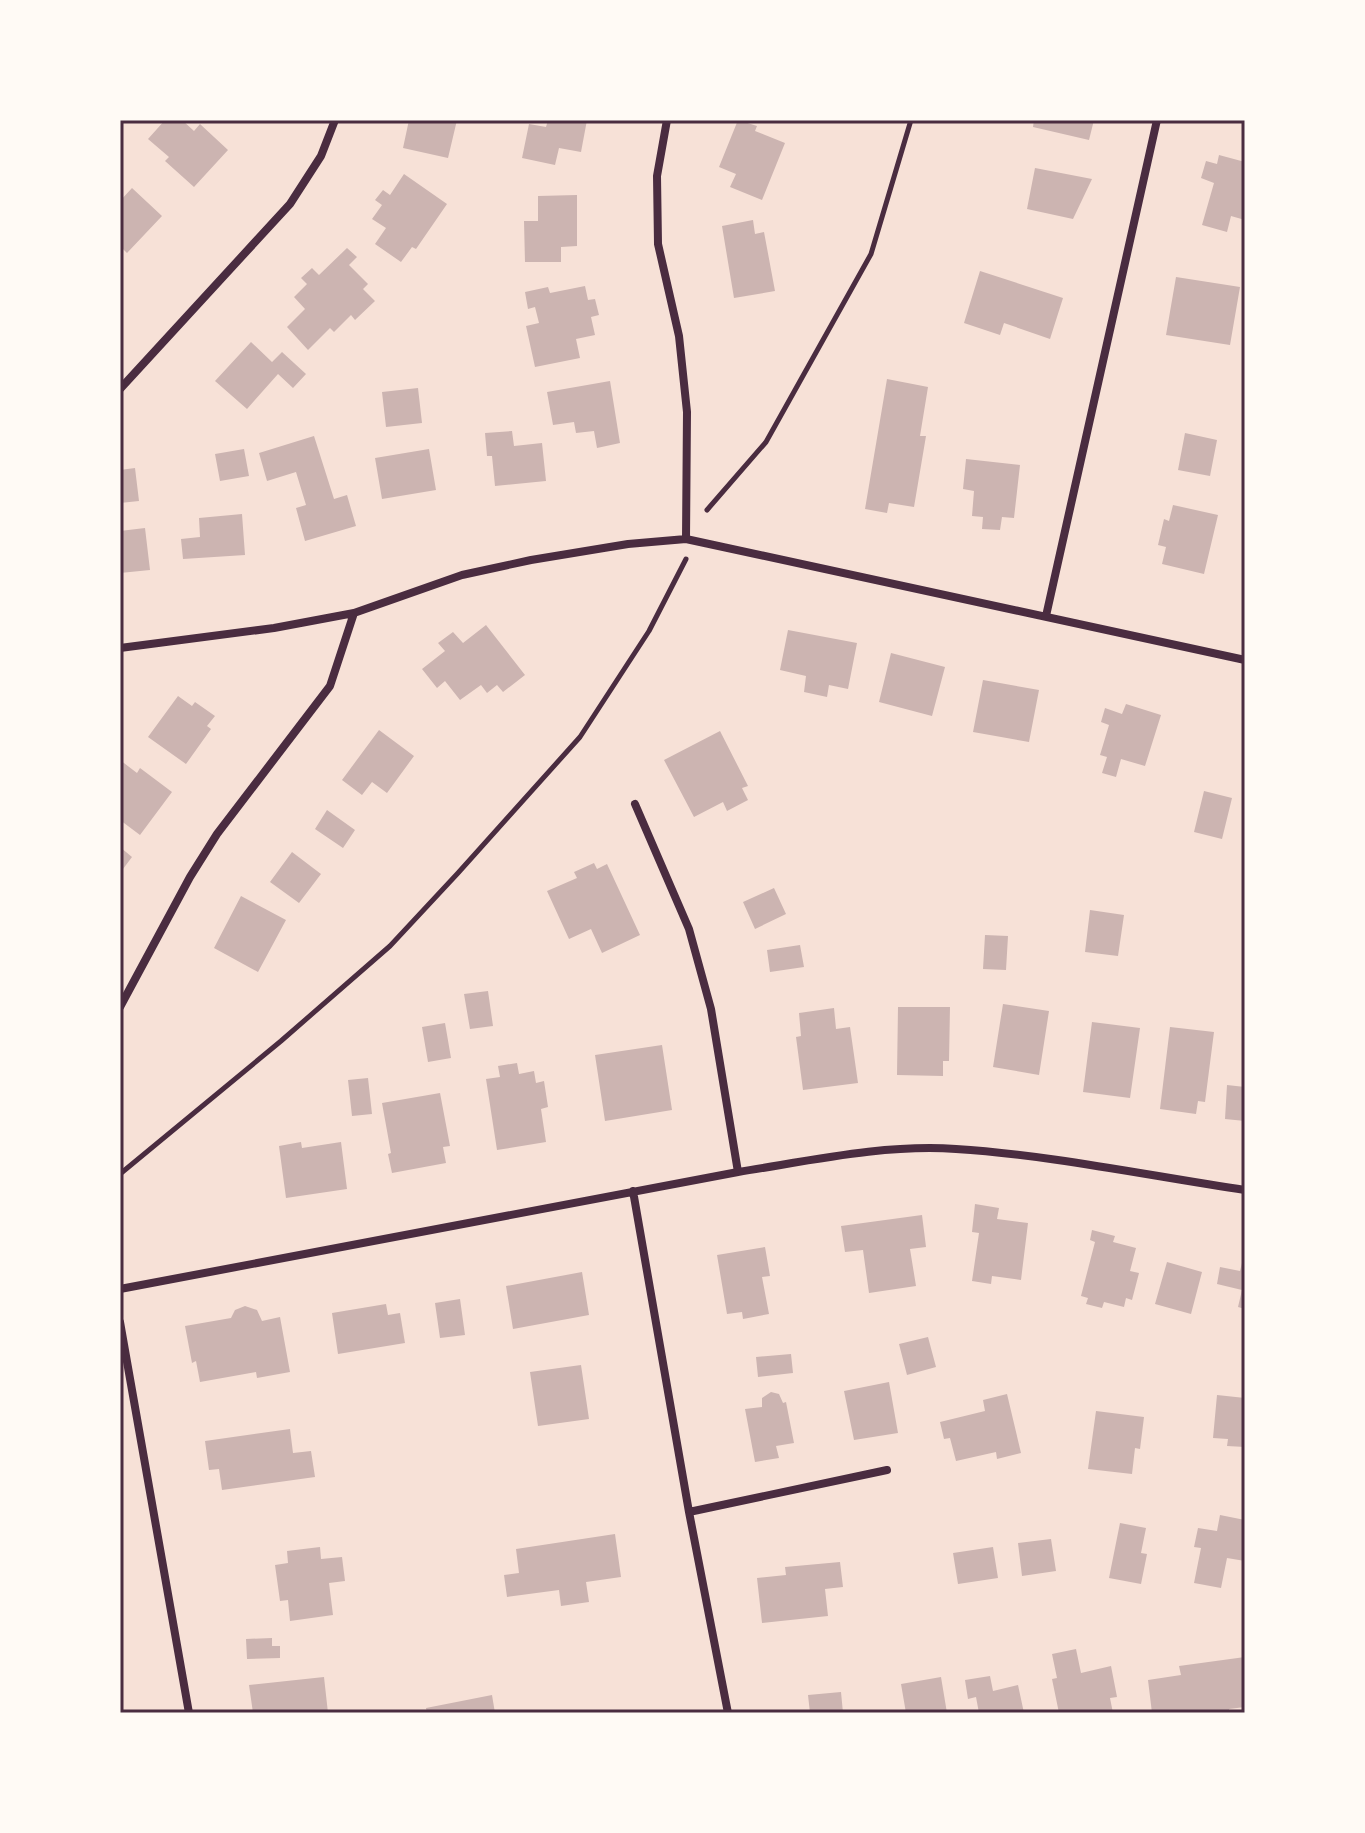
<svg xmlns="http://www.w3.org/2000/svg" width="1365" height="1833" font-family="'Space Grotesk',sans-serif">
<rect width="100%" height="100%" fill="#f7e1d7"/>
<path fill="#ccb4b1" d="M 165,120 L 182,120 L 194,131 L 200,124 L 228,150 L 194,187 L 165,161 L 169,157 L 148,139 Z
M 409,120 L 457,120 L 448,158 L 403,148 Z
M 548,120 L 587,120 L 581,152 L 559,148 L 555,165 L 522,158 L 529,124 L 546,127 Z
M 738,120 L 757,126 L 755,131 L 785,143 L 762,200 L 730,187 L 736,174 L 719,167 Z
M 1034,120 L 1094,120 L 1089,140 L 1033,127 Z
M 1219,155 L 1245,162 L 1245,220 L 1231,216 L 1227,232 L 1202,225 L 1214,183 L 1201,178 L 1206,161 L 1217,164 Z
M 1035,168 L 1092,179 L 1073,219 L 1027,209 Z
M 404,174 L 447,204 L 416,249 L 412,247 L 401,262 L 375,244 L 386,228 L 372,219 L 382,205 L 375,200 L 383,190 L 390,195 Z
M 132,188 L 162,216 L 127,253 L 120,246 L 120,201 Z
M 577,195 L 577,246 L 561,247 L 561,262 L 525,262 L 524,221 L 538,221 L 538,196 Z
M 753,220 L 755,234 L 764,232 L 775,291 L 734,298 L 722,226 Z
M 347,248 L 357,257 L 349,265 L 368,284 L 363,289 L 375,301 L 355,320 L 351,315 L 334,332 L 330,328 L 308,350 L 287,327 L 305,309 L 294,297 L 307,284 L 301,278 L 312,268 L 319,275 Z
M 980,271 L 1063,298 L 1050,339 L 1004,323 L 1000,335 L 964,323 Z
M 1176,277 L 1240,287 L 1230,345 L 1166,335 Z
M 585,286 L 588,300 L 595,299 L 599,315 L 591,317 L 595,335 L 576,339 L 580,358 L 535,367 L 526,326 L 539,323 L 535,307 L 528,309 L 525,292 L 548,287 L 550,293 Z
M 251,342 L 272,362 L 282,352 L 306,374 L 293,388 L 278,374 L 247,409 L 215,381 Z
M 887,379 L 928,387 L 920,436 L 926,436 L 914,507 L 889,503 L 887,513 L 865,509 Z
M 610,381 L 620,443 L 597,448 L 594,431 L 576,433 L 574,422 L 553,425 L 547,392 Z
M 418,388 L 422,423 L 386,427 L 382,392 Z
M 512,431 L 514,446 L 542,443 L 546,481 L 495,486 L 492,456 L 487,456 L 485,433 Z
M 1185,433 L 1217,440 L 1210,476 L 1178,470 Z
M 314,436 L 334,499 L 347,495 L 356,526 L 305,541 L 296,508 L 306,505 L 296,472 L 267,481 L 259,453 Z
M 244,449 L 249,476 L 220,481 L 215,454 Z
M 429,449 L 436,490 L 382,499 L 375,458 Z
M 966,459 L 1020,465 L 1014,518 L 1002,517 L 1000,530 L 982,529 L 983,517 L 972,516 L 974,491 L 963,489 Z
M 135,468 L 139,501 L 120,503 L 120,470 Z
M 1173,505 L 1218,515 L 1204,574 L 1162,564 L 1166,547 L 1158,545 L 1164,519 L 1169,521 Z
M 242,514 L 245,555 L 183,559 L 181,539 L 200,537 L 199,518 Z
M 145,528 L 150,570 L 120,573 L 120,531 Z
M 486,625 L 525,675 L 503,692 L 497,685 L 487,693 L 481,685 L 460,700 L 445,681 L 437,688 L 422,669 L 445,651 L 438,643 L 453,632 L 463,643 Z
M 788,630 L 857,643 L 848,689 L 829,685 L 827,697 L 804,692 L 806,676 L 780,670 Z
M 891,653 L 945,667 L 932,716 L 879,702 Z
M 983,680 L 1039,690 L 1029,742 L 973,732 Z
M 178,696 L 192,706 L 195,702 L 215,716 L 207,726 L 211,729 L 186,764 L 148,737 Z
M 1126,704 L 1161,715 L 1145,766 L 1121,759 L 1116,777 L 1102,773 L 1107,757 L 1100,755 L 1109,725 L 1101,722 L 1105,708 L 1122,714 Z
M 379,730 L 414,756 L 387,793 L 372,782 L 362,795 L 342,780 Z
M 720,731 L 748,786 L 742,788 L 748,800 L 727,811 L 723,802 L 694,817 L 664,760 Z
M 120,760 L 137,773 L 140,768 L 172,792 L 140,835 L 120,820 Z
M 1204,791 L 1232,798 L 1222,839 L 1194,832 Z
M 327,810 L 355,830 L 343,848 L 315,829 Z
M 120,847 L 132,857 L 120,873 Z
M 292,852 L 321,874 L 299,903 L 270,882 Z
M 594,863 L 597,869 L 607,864 L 640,935 L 602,953 L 591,929 L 569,939 L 547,891 L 577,878 L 574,872 Z
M 774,888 L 786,914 L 755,929 L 743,902 Z
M 241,896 L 286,920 L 258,972 L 214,948 Z
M 1090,910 L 1124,915 L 1118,956 L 1085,952 Z
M 985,935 L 1008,936 L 1006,970 L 983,969 Z
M 800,945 L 804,967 L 770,972 L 767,950 Z
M 488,991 L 493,1026 L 470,1029 L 464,994 Z
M 1003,1004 L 1049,1011 L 1039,1075 L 993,1067 Z
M 898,1007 L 950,1007 L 949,1061 L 943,1061 L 943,1076 L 897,1075 Z
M 834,1008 L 836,1029 L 850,1027 L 858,1083 L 803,1090 L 796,1037 L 801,1036 L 799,1013 Z
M 1092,1022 L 1140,1028 L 1130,1098 L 1083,1092 Z
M 445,1023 L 451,1058 L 428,1062 L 422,1027 Z
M 1170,1027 L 1214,1032 L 1205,1102 L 1198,1101 L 1196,1114 L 1160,1109 Z
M 662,1045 L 672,1110 L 605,1121 L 595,1055 Z
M 517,1063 L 519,1074 L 534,1071 L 536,1083 L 544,1081 L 548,1107 L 541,1109 L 546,1142 L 497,1150 L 486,1079 L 500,1077 L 498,1066 Z
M 368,1078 L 372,1114 L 352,1116 L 348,1080 Z
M 1227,1085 L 1245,1087 L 1245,1121 L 1225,1119 Z
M 440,1093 L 450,1146 L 443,1147 L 446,1163 L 392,1173 L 388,1154 L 391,1153 L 382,1103 Z
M 301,1142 L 302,1148 L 341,1142 L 347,1189 L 286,1198 L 279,1146 Z
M 975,1204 L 999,1208 L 997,1219 L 1028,1223 L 1021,1280 L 992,1276 L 991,1284 L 972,1281 L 979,1233 L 972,1232 Z
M 922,1215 L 926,1247 L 910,1249 L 916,1286 L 869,1293 L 863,1250 L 845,1252 L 841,1226 Z
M 1092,1230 L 1115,1236 L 1113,1242 L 1136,1248 L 1130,1271 L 1139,1273 L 1132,1300 L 1126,1298 L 1124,1307 L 1104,1302 L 1102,1308 L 1086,1304 L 1088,1298 L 1081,1296 L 1095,1242 L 1090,1240 Z
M 765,1247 L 770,1276 L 762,1277 L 769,1314 L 743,1319 L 742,1312 L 727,1314 L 717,1255 Z
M 1167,1262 L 1202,1272 L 1191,1314 L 1155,1304 Z
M 1242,1263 L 1245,1264 L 1245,1309 L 1238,1307 L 1242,1290 L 1217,1284 L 1220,1267 L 1240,1271 Z
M 582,1272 L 589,1315 L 513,1329 L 506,1286 Z
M 460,1299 L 465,1335 L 440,1338 L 435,1303 Z
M 386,1304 L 388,1315 L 400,1313 L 405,1343 L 338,1354 L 332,1313 Z
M 245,1306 L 257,1310 L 262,1321 L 280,1317 L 290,1372 L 257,1378 L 256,1372 L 200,1382 L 196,1361 L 192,1363 L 185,1326 L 231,1318 L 235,1310 Z
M 928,1337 L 936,1367 L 907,1375 L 899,1344 Z
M 791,1354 L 793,1373 L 758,1377 L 756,1357 Z
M 581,1365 L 589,1419 L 538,1426 L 530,1372 Z
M 889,1382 L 898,1433 L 854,1440 L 844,1391 Z
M 771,1392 L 779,1394 L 783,1403 L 786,1402 L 794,1443 L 776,1446 L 779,1458 L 755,1462 L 745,1409 L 762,1407 L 762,1398 Z
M 1007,1394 L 1021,1453 L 997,1459 L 996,1452 L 956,1461 L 950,1438 L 944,1439 L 940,1422 L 985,1411 L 983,1400 Z
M 1217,1395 L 1245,1398 L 1245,1447 L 1227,1446 L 1228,1439 L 1213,1438 Z
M 1096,1411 L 1144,1417 L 1140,1449 L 1135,1448 L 1132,1474 L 1088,1469 Z
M 290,1429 L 293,1453 L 311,1451 L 315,1477 L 222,1490 L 219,1469 L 209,1470 L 205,1441 Z
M 1220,1515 L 1245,1520 L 1245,1561 L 1227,1558 L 1221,1588 L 1194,1583 L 1201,1548 L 1194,1547 L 1198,1528 L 1217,1531 Z
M 1120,1523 L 1146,1528 L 1141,1553 L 1147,1554 L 1141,1584 L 1109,1578 Z
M 615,1534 L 621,1577 L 586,1582 L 589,1602 L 561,1606 L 559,1590 L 507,1597 L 504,1575 L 519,1573 L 516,1549 Z
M 1051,1539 L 1056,1571 L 1022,1576 L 1018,1543 Z
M 320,1547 L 321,1559 L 342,1557 L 345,1581 L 329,1583 L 333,1615 L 290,1621 L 288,1600 L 280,1601 L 275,1565 L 288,1563 L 287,1551 Z
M 993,1547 L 998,1578 L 958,1584 L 953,1553 Z
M 840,1562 L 843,1587 L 825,1589 L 828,1616 L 762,1623 L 757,1578 L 786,1575 L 785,1567 Z
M 272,1638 L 272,1646 L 280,1646 L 280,1658 L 247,1659 L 246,1639 Z
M 1076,1649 L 1081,1673 L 1111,1666 L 1117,1697 L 1110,1698 L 1113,1713 L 1059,1713 L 1052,1679 L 1057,1678 L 1052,1654 Z
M 1245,1657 L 1245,1707 L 1229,1709 L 1230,1713 L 1152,1713 L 1148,1680 L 1181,1675 L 1179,1666 Z
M 990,1676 L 993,1691 L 1018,1685 L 1024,1713 L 979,1713 L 976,1697 L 968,1699 L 965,1680 Z
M 324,1677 L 328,1713 L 253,1713 L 249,1685 Z
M 941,1677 L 947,1713 L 906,1713 L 901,1684 Z
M 841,1692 L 843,1713 L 810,1713 L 808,1695 Z
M 492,1695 L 495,1713 L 427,1713 L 426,1708 Z"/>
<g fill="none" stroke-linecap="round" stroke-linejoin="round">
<path stroke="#4a2c40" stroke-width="5" d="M 707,510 L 766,442 L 871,254 L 911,120
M 120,1174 L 281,1041 L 390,946 L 458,873 L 580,737 L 649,631 L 686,559"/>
<path stroke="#4a2c40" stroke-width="8" d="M 667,120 L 657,176 L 658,244 L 679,336 L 687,412 L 686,539
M 120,389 L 290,204 L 321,156 L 335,120
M 1046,616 L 1157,120
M 120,648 L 274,628 L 354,613 L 462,575 L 531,560 L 628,544 L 686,539 L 1245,660
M 635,804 L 689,929 L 711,1009 L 738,1172
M 120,1007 L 190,877 L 217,834 L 330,686 L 354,613
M 633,1191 L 689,1512 L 728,1713
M 120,1289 L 738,1172 C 809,1161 884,1144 956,1149 C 1051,1155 1150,1176 1245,1190
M 120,1322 L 189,1713
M 689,1512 L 887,1470"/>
</g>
<rect width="1365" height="1833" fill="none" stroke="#fffaf5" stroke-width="244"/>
<rect x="122" y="122" width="1121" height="1589" fill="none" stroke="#4a2c40" stroke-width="3"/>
</svg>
